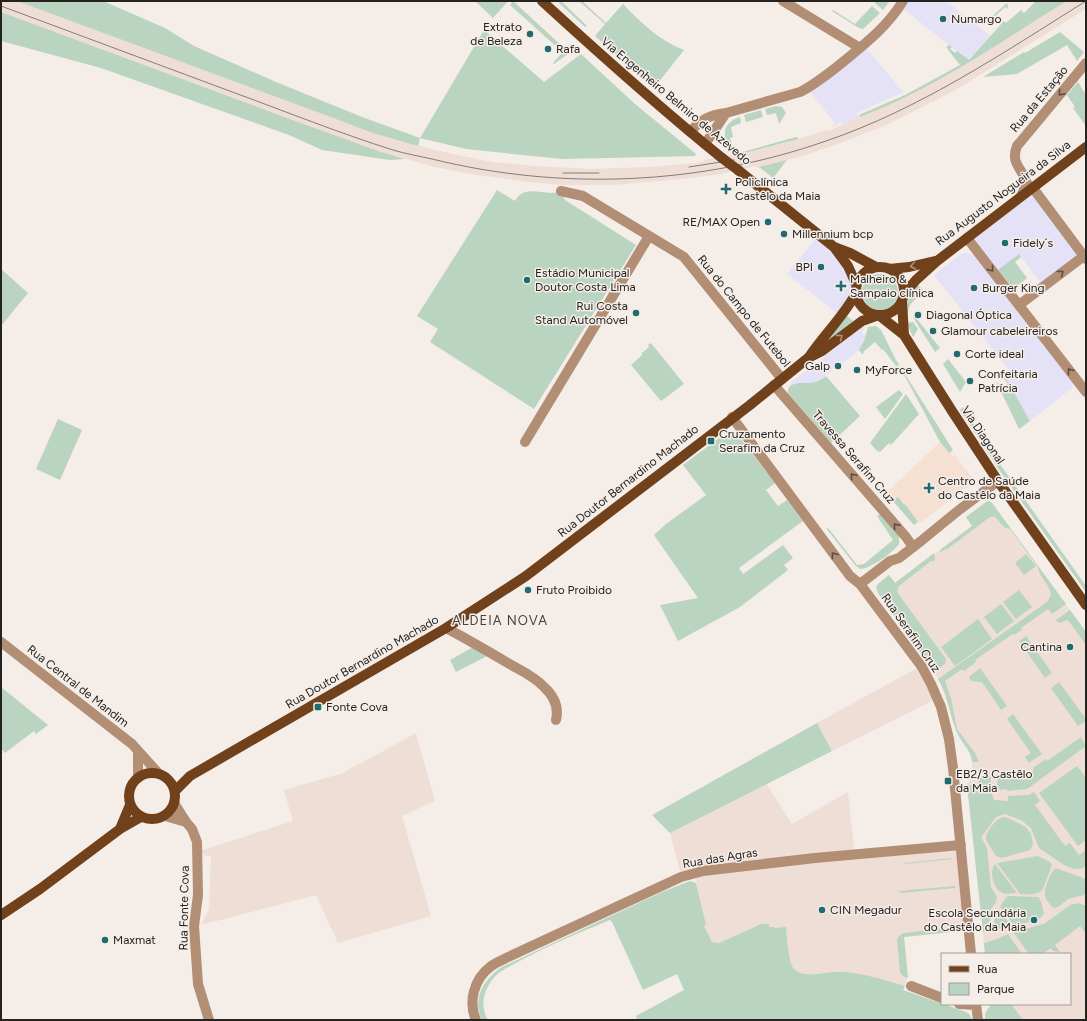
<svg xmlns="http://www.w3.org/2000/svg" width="1087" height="1021" font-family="Figtree,sans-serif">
<rect width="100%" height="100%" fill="#f5ede8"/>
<path fill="#e5e1f7" d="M 905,1 L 946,1 L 991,36 L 968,60 L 901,7 Z
M 864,45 L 903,92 L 857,113 L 859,118 L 843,124 L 841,122 L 833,127 L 832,126 L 835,123 L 808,89 Z
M 1032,189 L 1082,256 L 1042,285 L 1019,254 L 995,273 L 968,238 Z
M 818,236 L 833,248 L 855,284 L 853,294 L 841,316 L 787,274 Z
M 967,252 L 975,256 L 1073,382 L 1072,388 L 1030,421 L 1004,375 L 1010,371 L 934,275 L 961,254 Z
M 864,326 L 862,334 L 866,335 L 864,341 L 859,350 L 843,363 L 841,361 L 832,368 L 833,369 L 830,371 L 831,372 L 818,381 L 810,384 L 798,383 L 792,384 L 790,383 Z"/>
<path fill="#efded6" d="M 1,1 L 17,1 L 336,119 L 400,141 L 448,153 L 492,162 L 535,166 L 591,169 L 648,167 L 696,163 L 705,161 L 703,160 L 708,159 L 739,153 L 741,154 L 789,142 L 827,130 L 828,131 L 907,96 L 967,63 L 1067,1 L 1086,1 L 1086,9 L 959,88 L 934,101 L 884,126 L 843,142 L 809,154 L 758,168 L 755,166 L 721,174 L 681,179 L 613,185 L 562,185 L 528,182 L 477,175 L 435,167 L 381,152 L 1,12 Z
M 989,501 L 992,503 L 1086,632 L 1086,1020 L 985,1020 L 985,1014 L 991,1004 L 1070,1004 L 1070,954 L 985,954 L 967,783 L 972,778 L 972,755 L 956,731 L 950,710 L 940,682 L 925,658 L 878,593 L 877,590 L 877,585 L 889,575 L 895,583 L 972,526 L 966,517 L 986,502 Z
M 919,667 L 936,699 L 832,751 L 817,723 Z
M 416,733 L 435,801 L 402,816 L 431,916 L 338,943 L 316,895 L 201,925 L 209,909 L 211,856 L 205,856 L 200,851 L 293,821 L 284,790 L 343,773 L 349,769 L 369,759 Z
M 766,783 L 792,824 L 848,792 L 855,856 L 959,846 L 968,930 L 904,937 L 908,976 L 905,986 L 811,977 L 793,972 L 769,927 L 769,924 L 761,924 L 719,943 L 712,942 L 704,926 L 706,924 L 694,872 L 681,875 L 670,833 Z"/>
<path fill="#f5e0d2" d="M 940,442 L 948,453 L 950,452 L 953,456 L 955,455 L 972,478 L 970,479 L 973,483 L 920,523 L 918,522 L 914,525 L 886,493 Z"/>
<path fill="#b9d4c0" d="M 17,1 L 103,1 L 165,28 L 194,46 L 276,82 L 362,117 L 420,138 L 484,30 L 544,82 L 581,54 L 635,104 L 696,154 L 695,156 L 562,159 L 466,149 L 420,138 L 418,146 L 373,133 L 336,119 Z
M 477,1 L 508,1 L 493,18 L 476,2 Z
M 513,1 L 562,46 L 559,49 L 510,5 Z
M 557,1 L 561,1 L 587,26 L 585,27 Z
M 579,1 L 582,1 L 606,23 L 623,4 C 640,22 660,41 684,50 L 654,88 L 595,36 L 605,24 Z
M 876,1 L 890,1 L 883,10 L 875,3 Z
M 1036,1 L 1067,1 C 1000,42 934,89 860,117 L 859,115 L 905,95 L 960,65 L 946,47 L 949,45 L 952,47 L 950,49 L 955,53 L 957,51 L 969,60 L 1004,21 L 1006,23 L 1021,10 L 1024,13 Z
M 1007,3 L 1008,6 L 1007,9 L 1005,7 L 990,21 L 992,24 L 988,25 L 985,23 Z
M 872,6 L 880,13 L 863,29 L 859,28 L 832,11 L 833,10 L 855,24 Z
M 1,12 L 293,120 L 381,152 L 405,159 L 390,160 L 322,150 L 289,135 L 101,68 L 1,41 Z
M 1060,32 L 1084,52 L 1077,61 L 1067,45 L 1017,74 L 983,77 L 1024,52 L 1025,53 Z
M 570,44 L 575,49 L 554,64 L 553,63 Z
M 1078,82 L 1086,95 L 1086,126 L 1073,108 L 1075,107 L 1067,95 Z
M 776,106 L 782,107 L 786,113 L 779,124 L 776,113 L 767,115 L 765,109 Z
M 761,110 L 763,117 L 746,122 L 744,115 Z
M 740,117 L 741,123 L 731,127 L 733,137 L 730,138 L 732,144 L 729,145 C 720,133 726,121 740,117 Z
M 796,137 L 799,139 L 741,154 L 739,153 Z
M 787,160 L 773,178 L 759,167 Z
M 497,190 L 515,201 C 525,182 546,198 561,191 L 565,200 L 636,245 L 534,409 L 430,342 L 438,329 L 417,316 Z
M 1019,254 L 1021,257 L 1015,262 L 1027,278 L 1013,289 L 998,270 Z
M 1,269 L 28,293 L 1,326 Z
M862 292a18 18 0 1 1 36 0a18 18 0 1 1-36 0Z
M 917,284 L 925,292 C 916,299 907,303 908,316 L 907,316 L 907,303 Z
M 913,314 L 940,348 L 935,352 L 914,319 Z
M 847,316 L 853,321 L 824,345 Z
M 913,322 L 918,329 L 913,337 L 907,323 Z
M 876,326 L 881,330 L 896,360 L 953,450 L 949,453 L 940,442 L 899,365 L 896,366 L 883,349 L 882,350 L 875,342 L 863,352 L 864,353 L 862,354 L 859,350 L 864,341 L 868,327 Z
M 651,343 L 684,384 L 661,401 L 631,365 L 642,355 L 642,353 L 649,347 L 648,345 Z
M 948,359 L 966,382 L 960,392 L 943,364 Z
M 1004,375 L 1030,421 L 1019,429 L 996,381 L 1002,388 L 1008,384 L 1003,377 Z
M 826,376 L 860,416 L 831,443 L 788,393 L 788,389 L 791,385 C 805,380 811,388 826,376 Z
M 899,390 L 903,394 L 885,419 L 876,407 Z
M 906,394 L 919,414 L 891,445 L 889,443 L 880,452 L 877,451 L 870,443 Z
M 963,407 L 990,450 L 1086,586 L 1086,592 L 1000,471 L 960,410 Z
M 58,419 L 82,430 L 60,480 L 36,469 Z
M 730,434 L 736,435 L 740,438 L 775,483 L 766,490 L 778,506 L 787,500 L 803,521 L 739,568 L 743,574 L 783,545 L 793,558 L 784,565 L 788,570 L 740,607 L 678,641 L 660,605 L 698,598 L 654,535 L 666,524 L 706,495 L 683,465 L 719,438 L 720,439 L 727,435 Z
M 898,497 L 904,505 L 905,504 L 918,522 L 914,525 L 893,501 Z
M 989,501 L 992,503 L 1066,604 L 1052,614 L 1048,609 L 1021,628 L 1022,630 L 1014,635 L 1013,634 L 975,660 L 976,662 L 964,671 L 962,669 L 945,681 L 951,698 L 957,729 L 975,753 L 979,762 L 972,762 C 971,749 960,742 956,730 C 949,713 948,695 938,679 L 1047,602 L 1051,595 C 1050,584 1039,578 1038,567 L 1010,529 L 1005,528 L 995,517 L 990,517 L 946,550 L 945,549 L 941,552 L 940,550 L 972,526 L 966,517 L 986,502 Z
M 880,514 L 899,535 L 899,544 C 894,552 870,569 860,569 L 855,565 L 826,528 L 829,529 L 857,565 L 864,564 L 893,540 L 877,516 Z
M 934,553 L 935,558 L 934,561 L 931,561 L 899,586 L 897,592 L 946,659 L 945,664 L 934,672 L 878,593 L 876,587 L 879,583 L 889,575 L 895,583 Z
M 1026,554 L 1036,566 L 1024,575 L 1015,563 Z
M 1019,590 L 1032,607 L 1016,619 L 1003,602 Z
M 1001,604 L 1014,621 L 997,634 L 984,617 Z
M 1070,610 L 1086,632 L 1086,645 L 1068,620 L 1059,623 L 1056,620 Z
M 978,619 L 992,639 L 955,666 L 941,647 Z
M 1026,636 L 1052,673 L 1045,678 L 1019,641 Z
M 475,646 L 489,655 L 456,672 L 450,660 Z
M 980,668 L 1007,706 L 1001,710 L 982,682 L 971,681 L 969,677 Z
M 1059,682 L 1086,719 L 1086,721 L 1078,726 L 1051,688 Z
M 1,687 L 48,725 L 36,734 L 34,731 L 5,753 L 1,748 Z
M 1013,714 L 1042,754 L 1029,763 L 1025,757 L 1031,753 L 1007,719 Z
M 817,723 L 832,751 L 670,833 L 652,815 Z
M 1081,737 L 1086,746 L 1027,789 L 1007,791 L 1007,789 L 1000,790 L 997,785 L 998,776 L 1029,774 L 1034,770 L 1033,768 L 1046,759 L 1047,761 Z
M 1077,766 L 1086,778 L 1086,840 L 1078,846 L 1039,793 Z
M 978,777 L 991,777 L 990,789 L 994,800 L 1008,801 L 1008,796 L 1029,795 L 1034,792 L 1040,801 L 1035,805 L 1065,846 L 1070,843 L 1079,855 L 1086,850 L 1086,866 L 1081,869 L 1074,869 L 1064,865 L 1039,848 L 1031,828 L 1021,820 L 1005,814 L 996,817 L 982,836 L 982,839 L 987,848 L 991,887 L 997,897 L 996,902 L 991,909 L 990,927 L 986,931 L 983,932 L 967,785 L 979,785 Z
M 1004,817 L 1008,818 L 1026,827 L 1031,834 L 1033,844 L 1030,850 L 1002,858 L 996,856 L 986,840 L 986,836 C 989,829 996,818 1004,817 Z
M 1038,856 L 1050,862 L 1052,865 L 1043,889 C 1037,896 1028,894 1020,894 L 997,863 Z
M 952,858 L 952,859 L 905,864 L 905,863 Z
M 995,864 L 1017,893 C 1012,893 1005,895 1001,892 C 993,888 989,870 995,864 Z
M 1056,868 L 1086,879 L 1086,891 L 1084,895 L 1068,899 L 1058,907 L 1054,908 C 1050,905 1045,899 1045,895 C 1044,888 1051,871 1056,868 Z
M 690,881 L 696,883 L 706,924 L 704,926 L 712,942 L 719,943 L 761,924 L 769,924 L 769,927 L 774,927 L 774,928 L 786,927 C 787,937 788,962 794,969 C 804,979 824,972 836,972 C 860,971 883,980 905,986 L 903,990 L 966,1012 L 970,1015 L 972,1020 L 638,1020 L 636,1016 L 684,990 L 677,974 L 643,990 L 612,922 L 610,920 C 578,933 545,947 514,964 C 507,968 497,972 492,980 C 483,992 480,1007 488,1020 L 482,1020 C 472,999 483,981 500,968 L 662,892 Z
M 955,886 L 955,888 L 900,893 L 899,891 Z
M 1008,896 L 1038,897 L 1041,901 L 1044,914 L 1039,919 L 1014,926 L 1000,907 L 1005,899 Z
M 1078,903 L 1086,906 L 1086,934 L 1080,926 L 1055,945 L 1060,952 L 1053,951 L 1051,948 L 1044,953 L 1046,954 L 1029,954 L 1013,932 L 1044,924 L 1070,905 Z
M 999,909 L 1012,927 L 999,929 L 996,928 L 994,921 Z
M 951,928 L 951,932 L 904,937 L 908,978 L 903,976 L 900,973 L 897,940 L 899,936 L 904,933 Z
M 1008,934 L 1022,954 L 985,954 L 984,943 L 997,939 Z
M 991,1004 L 1011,1004 L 1023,1020 L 985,1020 L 985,1014 Z"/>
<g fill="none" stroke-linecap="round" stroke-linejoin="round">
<path stroke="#b28e75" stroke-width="10" d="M 783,1 L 860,48
M 690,132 C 701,119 710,115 726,113 L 800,92 C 816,84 829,73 843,62 C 865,44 888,26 903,1
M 705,144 L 726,113
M 1033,188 L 1086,259
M 561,191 L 583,196 L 684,257 L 782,379
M 1021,196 L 1027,183 C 1022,168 1010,163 1017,146 L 1086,63
M 967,238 L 1086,392
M 1019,305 L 1084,256
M 774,385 L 906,537 L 913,547
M 732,417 L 850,576 L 860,584 L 922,667 L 931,684 L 941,707 L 949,739 L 953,768 L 971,954
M 525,442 L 649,236
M 860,584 L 890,561 L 899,558 L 921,541 L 959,510 L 998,481
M 446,628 C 469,640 491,653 513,666 C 524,672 536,678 544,687 C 554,696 559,707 556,720
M 1,642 L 132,744 L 159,774
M 138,778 L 138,752
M 174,803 L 186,822 L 192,829 L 197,842 L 198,895 L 194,926 L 198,984 L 209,1020
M 165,816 L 186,822
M 911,986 L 942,998
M 959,1004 L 976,1005
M 976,1004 L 978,1020
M 476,1020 C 468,1002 474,979 490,967 C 495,963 501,961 506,958 L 681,877 L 703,871 L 815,858 L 961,845"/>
<path stroke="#71411b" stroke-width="10" d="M 542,1 C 601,55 660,108 722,158
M 738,170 L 834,247 L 848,266 L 856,284
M 834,247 L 850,253 L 876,267
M856 291a24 24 0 1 1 48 0a24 24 0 1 1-48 0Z
M 889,269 L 909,267 L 935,261
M 904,294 L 916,280 L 937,261 L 1086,147
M 902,302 L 904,335
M 880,316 L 904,335 L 952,411 L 998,481 L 1086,605
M 809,357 C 824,335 842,318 855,295
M129 796a23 23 0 1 1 46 0a23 23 0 1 1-46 0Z
M 175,791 L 190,776 L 446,628 L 526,576 L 750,405 L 808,358 L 822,351 L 862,321 L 876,316
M 120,829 L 130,805
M 1,915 L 40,889 L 120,829 L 141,817"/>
<path stroke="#827d7a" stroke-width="1" d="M 1,6 C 79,35 157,64 235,93 C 287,112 339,133 393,150 C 406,154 419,156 432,159 C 562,191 700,185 826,141 C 920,109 1003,53 1086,1
M 689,167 L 734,160
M 563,173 L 599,173"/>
<path stroke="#71411b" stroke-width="10" d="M 722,158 L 738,170"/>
</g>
<defs><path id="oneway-chevron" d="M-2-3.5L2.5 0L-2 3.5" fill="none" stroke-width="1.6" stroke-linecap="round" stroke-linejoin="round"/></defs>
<g stroke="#5d4d42">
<use href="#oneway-chevron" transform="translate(1061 93) rotate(130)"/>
<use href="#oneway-chevron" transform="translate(991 269) rotate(52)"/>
<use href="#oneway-chevron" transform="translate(1061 273) rotate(-37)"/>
<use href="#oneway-chevron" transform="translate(1070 371) rotate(-128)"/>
<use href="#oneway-chevron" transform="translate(853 476) rotate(-131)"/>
<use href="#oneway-chevron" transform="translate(896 526) rotate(-131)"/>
<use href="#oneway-chevron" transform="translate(834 555) rotate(-126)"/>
</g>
<g stroke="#ac8e77">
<use href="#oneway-chevron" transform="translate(913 266) rotate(169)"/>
<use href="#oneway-chevron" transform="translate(840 337) rotate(-37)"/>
</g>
<g fill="#1f6b6f" stroke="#f5ede8" stroke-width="1.5">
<circle cx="943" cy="19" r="4"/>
<circle cx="530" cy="34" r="4"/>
<circle cx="548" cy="49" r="4"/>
<path d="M724 183h4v4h4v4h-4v4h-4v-4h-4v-4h4z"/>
<circle cx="768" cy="222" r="4"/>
<circle cx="784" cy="234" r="4"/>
<circle cx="1005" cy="243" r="4"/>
<circle cx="821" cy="267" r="4"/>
<circle cx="527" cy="280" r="4"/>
<path d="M839 280h4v4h4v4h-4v4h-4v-4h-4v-4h4z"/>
<circle cx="974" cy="288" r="4"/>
<circle cx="636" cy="313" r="4"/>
<circle cx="918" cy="315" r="4"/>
<circle cx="933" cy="331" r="4"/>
<circle cx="957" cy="354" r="4"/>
<circle cx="838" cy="366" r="4"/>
<circle cx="857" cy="370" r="4"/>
<circle cx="970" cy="381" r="4"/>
<rect x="707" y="437" width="8" height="8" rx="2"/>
<path d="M927 482h4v4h4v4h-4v4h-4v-4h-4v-4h4z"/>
<circle cx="528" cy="590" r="4"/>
<circle cx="1070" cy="647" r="4"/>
<rect x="314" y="703" width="8" height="8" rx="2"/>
<rect x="944" y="777" width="8" height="8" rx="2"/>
<circle cx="822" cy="910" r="4"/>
<circle cx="1034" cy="920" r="4"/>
<circle cx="105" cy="940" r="4"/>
</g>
<g text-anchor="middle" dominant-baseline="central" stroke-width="3" stroke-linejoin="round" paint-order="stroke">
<g font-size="12" fill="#252220" stroke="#f5ede8" text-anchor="start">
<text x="951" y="19">Numargo</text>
<text x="522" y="27" text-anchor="end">Extrato<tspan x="522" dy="14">de Beleza</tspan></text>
<text x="556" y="49">Rafa</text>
<text x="735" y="182">Policlínica<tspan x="735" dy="14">Castêlo da Maia</tspan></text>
<text x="760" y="222" text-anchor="end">RE/MAX Open</text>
<text x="792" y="234">Millennium bcp</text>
<text x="1013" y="243">Fidely´s</text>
<text x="813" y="267" text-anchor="end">BPI</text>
<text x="535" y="273">Estádio Municipal<tspan x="535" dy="14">Doutor Costa Lima</tspan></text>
<text x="850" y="279">Malheiro &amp;<tspan x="850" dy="14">Sampaio clínica</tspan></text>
<text x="982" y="288">Burger King</text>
<text x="628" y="306" text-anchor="end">Rui Costa<tspan x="628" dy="14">Stand Automóvel</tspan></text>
<text x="926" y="315">Diagonal Óptica</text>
<text x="941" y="331">Glamour cabeleireiros</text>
<text x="965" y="354">Corte ideal</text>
<text x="830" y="366" text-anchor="end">Galp</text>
<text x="865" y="370">MyForce</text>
<text x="978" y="374">Confeitaria<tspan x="978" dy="14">Patrícia</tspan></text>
<text x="719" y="434">Cruzamento<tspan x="719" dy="14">Serafim da Cruz</tspan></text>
<text x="938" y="481">Centro de Saúde<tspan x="938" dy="14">do Castêlo da Maia</tspan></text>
<text x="536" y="590">Fruto Proibido</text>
<text x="1062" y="647" text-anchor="end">Cantina</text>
<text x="326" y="707">Fonte Cova</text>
<text x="956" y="774">EB2/3 Castêlo<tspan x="956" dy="14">da Maia</tspan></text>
<text x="830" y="910">CIN Megadur</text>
<text x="1026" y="913" text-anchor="end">Escola Secundária<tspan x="1026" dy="14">do Castêlo da Maia</tspan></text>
<text x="113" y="940">Maxmat</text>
</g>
<g font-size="12" fill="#252220" stroke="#f5ede8">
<text transform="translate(1039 99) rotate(-50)">Rua da Estação</text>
<text transform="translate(676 101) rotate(40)">Via Engenheiro Belmiro de Azevedo</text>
<text transform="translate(1003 193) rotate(-37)">Rua Augusto Nogueira da Silva</text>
<text transform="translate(744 311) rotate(51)">Rua do Campo de Futebol</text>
<text transform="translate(983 435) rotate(56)">Via Diagonal</text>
<text transform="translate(854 457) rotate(49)">Travessa Serafim Cruz</text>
<text transform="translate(628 481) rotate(-38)">Rua Doutor Bernardino Machado</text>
<text transform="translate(911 633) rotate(55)">Rua Serafim Cruz</text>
<text transform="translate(362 662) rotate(-30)">Rua Doutor Bernardino Machado</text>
<text transform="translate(78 686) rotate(38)">Rua Central de Mandim</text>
<text transform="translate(720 858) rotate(-9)">Rua das Agras</text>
<text transform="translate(184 908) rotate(-89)">Rua Fonte Cova</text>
</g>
<g font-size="13" letter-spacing="1" fill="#47403c" stroke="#f5ede8">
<text x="500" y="620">ALDEIA NOVA</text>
</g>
</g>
<rect width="1087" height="1021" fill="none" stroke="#252220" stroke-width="4"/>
<rect x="941" y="953" width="130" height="52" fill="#f5ede8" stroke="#a29c98"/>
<rect x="949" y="966" width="20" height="6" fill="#71411b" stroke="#a29c98"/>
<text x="977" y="973" font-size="12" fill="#252220">Rua</text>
<rect x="949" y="983" width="20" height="12" fill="#b9d4c0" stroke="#a29c98"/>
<text x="977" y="993" font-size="12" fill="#252220">Parque</text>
</svg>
